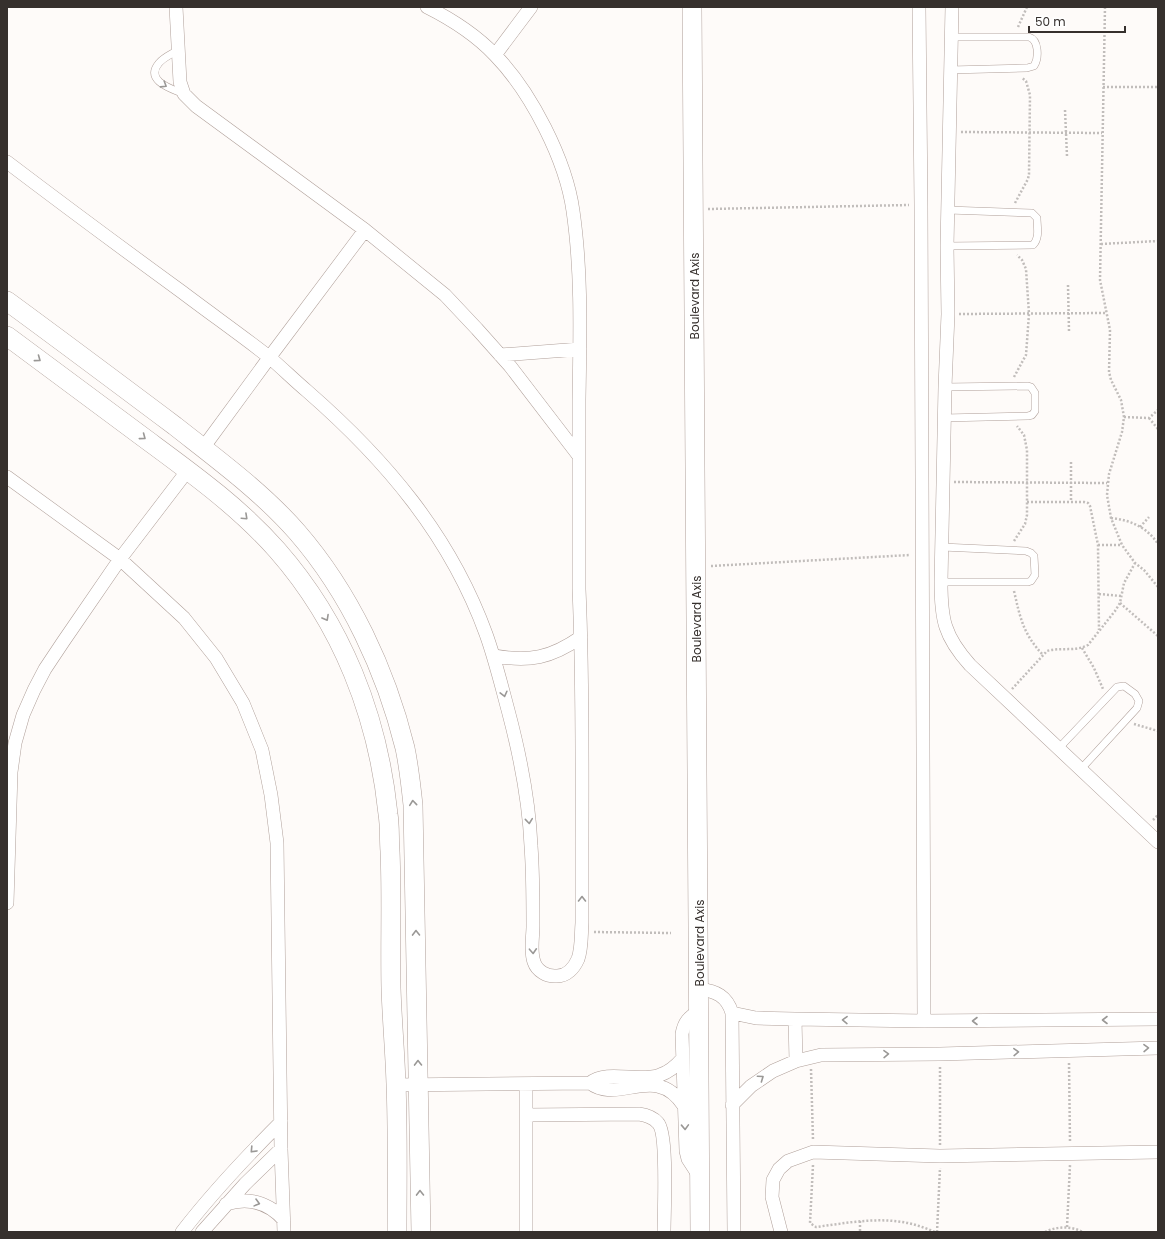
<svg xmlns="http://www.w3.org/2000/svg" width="1165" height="1239" font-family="Poppins,sans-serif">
<rect width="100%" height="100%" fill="#fefbf9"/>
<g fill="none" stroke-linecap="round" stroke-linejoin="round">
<defs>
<path id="lane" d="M 178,50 C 172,54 164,57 159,63 C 144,81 172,89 184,94
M 950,70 L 1027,68 L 1034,66 C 1039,58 1039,40 1029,37 L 950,37
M 947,246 L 1033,245 C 1040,238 1037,227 1037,218 L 1032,213 L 948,210
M 944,418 L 1028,416 L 1032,415 L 1035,411 L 1035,393 L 1031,387 L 1028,386 L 945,387
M 941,582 L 1028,582 L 1031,581 L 1035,575 L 1034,556 L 1031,553 L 1026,551 L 942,547
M 1059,748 L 1117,687 L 1124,686 L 1135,694 L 1139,701 L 1137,708 L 1081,769"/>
<path id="street" d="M 176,7 L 180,82 L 184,94 L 196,106 L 365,230 L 445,295 L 477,329 L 510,366 L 579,456
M 919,7 L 921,205 L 924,1021
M 952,7 L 947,246 L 948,314 L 945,387 L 941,582 C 941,619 944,636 970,665 L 1158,842
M 495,55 L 531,7
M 7,162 C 65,206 123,249 182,292 C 211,314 241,335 269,357 C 282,368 294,380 307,391 C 385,459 450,535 486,634 C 495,659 501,684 508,710 C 520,755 529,799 531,846 C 533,872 533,899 533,926 C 533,937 530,951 534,962 C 537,971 547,977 557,976 C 567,976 574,968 578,959 C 582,948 581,935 582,923 C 582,899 582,875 582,850 C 582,763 583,676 579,589 C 579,526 579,463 579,400 C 580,337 582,273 573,211 C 566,160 531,92 495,55 C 476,35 451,19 427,7
M 500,355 L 580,349
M 203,448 L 269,358 L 365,230
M 7,477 L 120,559 L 184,618 L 216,658 L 243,703 L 262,750 L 271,795 L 277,843 L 281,1149 L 284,1232
M 494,656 C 530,662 551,658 581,637
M 7,903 L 11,772 L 15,743 L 23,715 L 34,690 L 45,669 L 63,642 L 120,559 L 188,470
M 699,989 C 716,991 727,996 732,1013 L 734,1232
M 699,1011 C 689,1017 684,1022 682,1034 L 686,1151 L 688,1159 L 699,1176
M 732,1013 L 756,1018 L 795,1019 L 924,1021 L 1158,1019
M 795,1019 L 796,1061
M 590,1083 C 618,1105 656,1062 684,1106
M 396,1085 L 590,1083 C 607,1069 639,1083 660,1075 C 669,1072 676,1066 682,1059
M 732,1105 L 751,1086 L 773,1071 L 796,1061 L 821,1055 L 940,1054 L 1158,1048
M 526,1115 L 639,1114 C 646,1115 653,1117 658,1123 C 668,1133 664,1213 664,1232
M 226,1204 C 249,1197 268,1202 284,1220
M 182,1232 C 212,1193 246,1157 281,1122
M 202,1232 L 245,1184 L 281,1149
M 526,1232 L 526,1084
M 781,1232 L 772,1197 L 773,1180 L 779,1169 L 788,1161 L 813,1152 L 940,1156 L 1158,1152"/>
<path id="secondary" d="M 692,7 L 700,1232
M 7,301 C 63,342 119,384 175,426 C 217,459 262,492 297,532 C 350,593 386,671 405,748 C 409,767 411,786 413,805 L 421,1232
M 7,336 C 54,371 101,406 147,440 C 193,474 239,507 277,550 C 342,624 378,716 388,814 C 390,826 389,838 390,851 C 392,897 390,942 391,988 C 392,1020 395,1052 396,1084 C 398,1133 397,1183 397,1232"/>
</defs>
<use href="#lane" stroke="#b0a09a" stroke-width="8"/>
<use href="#street" stroke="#b0a09a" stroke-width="14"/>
<use href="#secondary" stroke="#b0a09a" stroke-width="20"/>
<path stroke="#c1bdbb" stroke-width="2.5" stroke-dasharray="2 2" stroke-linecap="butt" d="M 1105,7 L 1100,280 L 1110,330 L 1109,372 L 1111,380 L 1121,400 L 1124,417 L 1122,432 L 1109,474 L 1107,495 L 1111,518 L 1122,545 L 1135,563 L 1144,570 L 1158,587
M 1018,27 L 1027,7
M 1103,87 L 1158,87
M 1065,110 L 1067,156
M 961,132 L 1102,133
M 1015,203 L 1028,179 L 1029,174 L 1030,95 L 1026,81 L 1022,78
M 708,209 L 909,205
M 1101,244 L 1158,241
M 1068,285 L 1069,331
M 959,314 L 1106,313
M 1014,377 L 1026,355 L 1029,314 L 1026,269 L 1022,260 L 1017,255
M 1124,417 L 1149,418 L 1158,410
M 1149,418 L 1158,429
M 1071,462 L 1071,502
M 954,482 L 1107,483
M 1027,502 L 1084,502 L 1088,503 L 1090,506 L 1098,545 L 1099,630
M 1111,518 C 1130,520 1147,527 1158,544
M 1140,527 L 1149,517
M 1014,541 L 1025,524 L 1027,515 L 1027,450 L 1024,435 L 1017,426
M 1098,545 L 1122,545
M 711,566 L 910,555
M 1014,591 C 1020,617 1023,634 1043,655
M 1099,594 L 1121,596
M 1120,603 L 1158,636
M 1082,648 L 1094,668 L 1103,689
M 1012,689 L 1047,651 C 1060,647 1075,652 1088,645 L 1115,611 L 1120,603 L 1124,583 L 1135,563
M 1134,724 L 1158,731
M 1153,820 L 1158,815
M 594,932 L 671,933
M 1069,1063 L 1070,1142
M 811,1069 L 813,1140
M 940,1145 L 940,1066
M 813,1165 L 810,1223 L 816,1227 C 847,1223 881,1216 912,1224 C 920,1226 928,1229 935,1232
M 860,1221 L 860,1232
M 1067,1227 L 1070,1165
M 937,1232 L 940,1168
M 1045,1232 C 1057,1226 1071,1226 1083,1232"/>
<use href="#lane" stroke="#fff" stroke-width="7"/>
<use href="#street" stroke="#fff" stroke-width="13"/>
<use href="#secondary" stroke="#fff" stroke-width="19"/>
</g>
<defs><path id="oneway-chevron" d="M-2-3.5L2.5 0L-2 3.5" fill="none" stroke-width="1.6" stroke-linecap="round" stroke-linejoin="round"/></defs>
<g stroke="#9a9896">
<use href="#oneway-chevron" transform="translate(164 85) rotate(32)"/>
<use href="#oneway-chevron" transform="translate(38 359) rotate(36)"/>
<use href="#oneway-chevron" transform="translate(143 437) rotate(37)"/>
<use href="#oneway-chevron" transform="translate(245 517) rotate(43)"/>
<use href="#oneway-chevron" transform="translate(326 618) rotate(61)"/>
<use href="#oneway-chevron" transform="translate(504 694) rotate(76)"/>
<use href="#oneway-chevron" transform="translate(413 803) rotate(-96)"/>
<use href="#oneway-chevron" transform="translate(529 821) rotate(84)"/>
<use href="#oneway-chevron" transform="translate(582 899) rotate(-90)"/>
<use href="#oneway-chevron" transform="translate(416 933) rotate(-91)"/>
<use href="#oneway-chevron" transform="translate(533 951) rotate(87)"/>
<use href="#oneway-chevron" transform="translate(845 1020) rotate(-179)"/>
<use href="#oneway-chevron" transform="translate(1105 1020) rotate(180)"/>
<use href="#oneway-chevron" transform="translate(975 1021) rotate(180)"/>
<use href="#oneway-chevron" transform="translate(1146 1048) rotate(-1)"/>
<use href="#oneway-chevron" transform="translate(1016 1052) rotate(-2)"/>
<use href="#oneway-chevron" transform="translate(886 1054) rotate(-1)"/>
<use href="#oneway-chevron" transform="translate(418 1063) rotate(-91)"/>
<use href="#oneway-chevron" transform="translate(761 1078) rotate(-35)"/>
<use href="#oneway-chevron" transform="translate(685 1127) rotate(88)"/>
<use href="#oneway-chevron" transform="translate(253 1150) rotate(133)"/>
<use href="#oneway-chevron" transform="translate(420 1193) rotate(-91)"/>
<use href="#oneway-chevron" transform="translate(257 1203) rotate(15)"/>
</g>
<g text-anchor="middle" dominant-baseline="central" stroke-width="4" stroke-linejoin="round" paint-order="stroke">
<g font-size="12" fill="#36302d" stroke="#fff">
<text transform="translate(694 296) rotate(-90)">Boulevard Axis</text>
<text transform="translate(696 619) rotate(-90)">Boulevard Axis</text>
<text transform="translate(699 943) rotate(-90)">Boulevard Axis</text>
</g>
</g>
<rect width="1165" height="1239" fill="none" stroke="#36302d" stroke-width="16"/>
<path d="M1029 26v6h96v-6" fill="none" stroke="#36302d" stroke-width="2"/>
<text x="1035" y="26" font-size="12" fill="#36302d" stroke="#ffffff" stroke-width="3" paint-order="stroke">50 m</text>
</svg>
